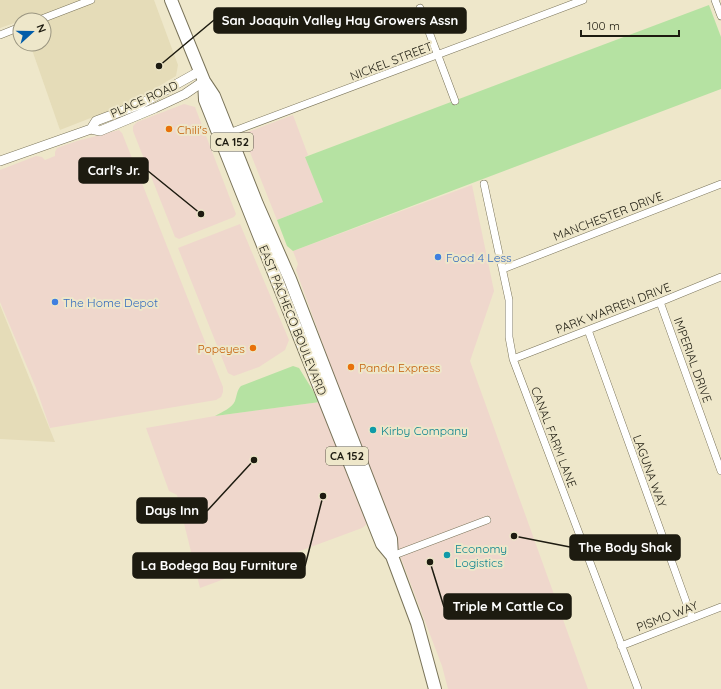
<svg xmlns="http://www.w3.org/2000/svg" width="721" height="689" font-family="Quicksand,sans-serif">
<rect width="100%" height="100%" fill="#eee7ca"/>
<path fill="#efd7cc" d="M 184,104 L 195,107 L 236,214 L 234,217 L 179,239 L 175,237 L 133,131 L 133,126 L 137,122 Z
M 293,115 L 308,155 L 305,157 L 323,202 L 277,220 L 244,137 L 245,133 Z
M 119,130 L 122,133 L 223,387 L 223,392 L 221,397 L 216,400 L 50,428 L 36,388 L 0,302 L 0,170 L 36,156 L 42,157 L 45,160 L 55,156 L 55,152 L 57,148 L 77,141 Z
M 472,185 L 494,291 L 470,361 L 588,689 L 448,689 L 442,666 L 386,519 L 296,270 L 298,264 L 293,251 Z
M 240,224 L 289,340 L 285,350 L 259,367 L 234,376 L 228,373 L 178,248 Z
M 320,402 L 367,521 L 366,525 L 362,528 L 200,588 L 177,495 L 169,491 L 146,428 L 215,416 Z"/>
<path fill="#e5dcb8" d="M 0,0 L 154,0 L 178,65 L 176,76 L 134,101 L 60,130 L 30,44 L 44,44 L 44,20 L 20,20 L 20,21 L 0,28 Z
M 0,305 L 55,442 L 0,439 Z"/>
<path fill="#b5e2a2" d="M 709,5 L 721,37 L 721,89 L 293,251 L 287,246 L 277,220 L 323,202 L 305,157 Z
M 293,366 L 299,368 L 320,402 L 215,416 C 222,412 232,408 235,401 C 237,395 237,390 241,386 Z"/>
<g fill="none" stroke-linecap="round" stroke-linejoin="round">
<defs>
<path id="street" d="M 715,0 L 721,16
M 420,8 L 455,101
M 39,20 L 91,0
M 0,35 L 20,27
M 229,133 L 583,0
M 484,184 L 509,300 L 509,337 L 513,359 L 638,689
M 503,269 L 721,184
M 660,302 L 721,471
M 588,330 L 692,618
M 513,359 L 660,302 L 721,277
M 392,556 L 487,520
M 621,646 L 721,607"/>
<path id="secondary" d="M 91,129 L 96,121 L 141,104 L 200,71
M 0,161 L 91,129 L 100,131 L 155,108 L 185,94 L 204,81"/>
<path id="highway" d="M 171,0 L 204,81 L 214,96 L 257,204 L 290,279 L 391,539 L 392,556 L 417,623 L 435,689
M 204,81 L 205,100 L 382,544 L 392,556"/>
</defs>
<use href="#street" stroke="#797359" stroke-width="8"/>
<use href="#secondary" stroke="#797359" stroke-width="10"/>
<use href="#highway" stroke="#797359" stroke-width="14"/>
<use href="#street" stroke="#fff" stroke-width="7"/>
<use href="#secondary" stroke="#fff" stroke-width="9"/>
<use href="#highway" stroke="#fff" stroke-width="12"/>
</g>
<g fill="#e8710a" stroke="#eee7ca" stroke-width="1.5">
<circle cx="169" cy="129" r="4"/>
<circle cx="253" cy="348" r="4"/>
<circle cx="351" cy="367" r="4"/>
</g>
<g fill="#3f7fe0" stroke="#eee7ca" stroke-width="1.5">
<circle cx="438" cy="257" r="4"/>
<circle cx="55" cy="302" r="4"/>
</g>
<g fill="#0f9aa8" stroke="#eee7ca" stroke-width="1.5">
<circle cx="373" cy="430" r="4"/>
<circle cx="447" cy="555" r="4"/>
</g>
<g text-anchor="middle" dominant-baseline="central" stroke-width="4" stroke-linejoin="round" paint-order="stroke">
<g fill="#eee7ca" stroke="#5c5848" stroke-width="1">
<rect x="211" y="133" width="42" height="18" rx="3"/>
<rect x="326" y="447" width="42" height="18" rx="3"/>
</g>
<g font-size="11" font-weight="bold" fill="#1d1b10">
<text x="232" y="142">CA 152</text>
<text x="347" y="456">CA 152</text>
</g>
<g font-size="12" fill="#1d1b10" stroke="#eee7ca">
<text transform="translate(391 61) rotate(-21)">NICKEL STREET</text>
<text transform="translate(144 99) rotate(-24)">PLACE ROAD</text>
<text transform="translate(608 216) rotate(-21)">MANCHESTER DRIVE</text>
<text transform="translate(613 308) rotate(-21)">PARK WARREN DRIVE</text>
<text transform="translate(293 320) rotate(68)">EAST PACHECO BOULEVARD</text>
<text transform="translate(693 360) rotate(70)">IMPERIAL DRIVE</text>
<text transform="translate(554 437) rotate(69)">CANAL FARM LANE</text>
<text transform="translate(650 471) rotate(70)">LAGUNA WAY</text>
<text transform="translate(667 616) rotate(-21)">PISMO WAY</text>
</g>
<g font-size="12" fill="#c56008" stroke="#eee7ca" text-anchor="start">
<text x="177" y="129">Chili's</text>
<text x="245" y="348" text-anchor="end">Popeyes</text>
<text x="359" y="367">Panda Express</text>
</g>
<g font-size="12" fill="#366cbe" stroke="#eee7ca" text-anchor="start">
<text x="446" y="257">Food 4 Less</text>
<text x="63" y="302">The Home Depot</text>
</g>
<g font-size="12" fill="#0d838f" stroke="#eee7ca" text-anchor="start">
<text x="381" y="430">Kirby Company</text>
<text x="455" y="548">Economy<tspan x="455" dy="14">Logistics</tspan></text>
</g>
</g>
<path fill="none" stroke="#1d1b10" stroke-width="1.5" d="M159 66L214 20M201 214L148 171M254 460L207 511M514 536L570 547M323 496L305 566M430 562L444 607"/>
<g fill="#1d1b10" stroke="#eee7ca" stroke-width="1.5">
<circle cx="159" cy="66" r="4"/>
<circle cx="201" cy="214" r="4"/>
<circle cx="254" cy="460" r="4"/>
<circle cx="514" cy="536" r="4"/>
<circle cx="323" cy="496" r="4"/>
<circle cx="430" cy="562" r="4"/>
</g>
<g fill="#1d1b10" stroke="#1d1b10" stroke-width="1.5">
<rect x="214" y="8" width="252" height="25" rx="4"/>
<rect x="79" y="158" width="69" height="25" rx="4"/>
<rect x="137" y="498" width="70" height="25" rx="4"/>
<rect x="570" y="535" width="110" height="25" rx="4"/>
<rect x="133" y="553" width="172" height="25" rx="4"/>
<rect x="444" y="594" width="127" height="25" rx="4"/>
</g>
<g font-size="13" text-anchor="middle" font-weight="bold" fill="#fff">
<text x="340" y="25">San Joaquin Valley Hay Growers Assn</text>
<text x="114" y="175">Carl's Jr.</text>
<text x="172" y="515">Days Inn</text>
<text x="625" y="552">The Body Shak</text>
<text x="219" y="570">La Bodega Bay Furniture</text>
<text x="508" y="611">Triple M Cattle Co</text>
</g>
<g transform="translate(32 32) rotate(69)"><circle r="19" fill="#eee7ca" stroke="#9a9580"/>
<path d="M0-3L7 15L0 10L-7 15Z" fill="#015ca9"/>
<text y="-6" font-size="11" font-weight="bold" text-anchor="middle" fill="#1d1b10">N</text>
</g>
<path d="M581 30v6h98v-6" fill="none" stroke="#1d1b10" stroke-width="2"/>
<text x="587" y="30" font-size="12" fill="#1d1b10" stroke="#eee7ca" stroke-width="3" paint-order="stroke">100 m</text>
</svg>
